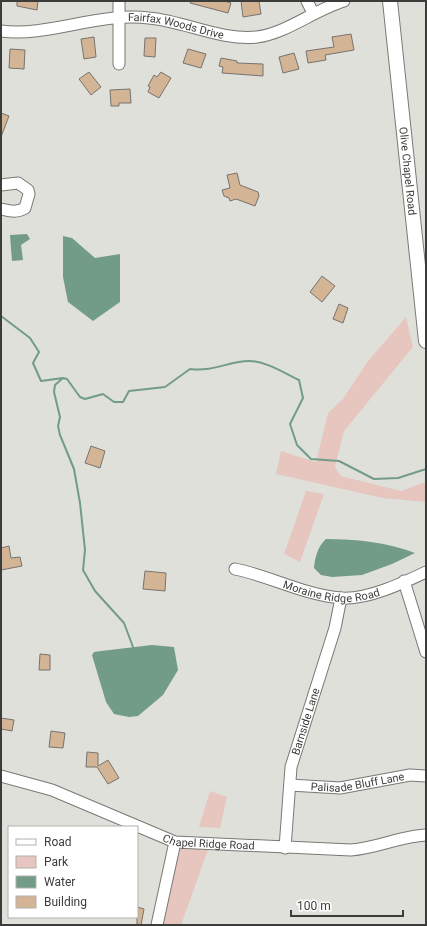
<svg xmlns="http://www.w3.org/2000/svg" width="427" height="926" font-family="Roboto,sans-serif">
<rect width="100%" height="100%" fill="#e0e0db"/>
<path fill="#e6c6be" d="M 406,317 L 413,347 L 344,431 L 335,467 L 341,476 L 401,491 L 426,482 L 426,502 L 383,498 L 276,474 L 281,451 L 316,462 L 328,413 L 343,399 L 368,361 Z
M 306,491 L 324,494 L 300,562 L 284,554 Z
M 210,791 L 227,797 L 220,828 L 199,827 Z
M 181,847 L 208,850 L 181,925 L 163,925 L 174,872 Z"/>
<path fill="#729c88" d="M 27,234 L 30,239 L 21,245 L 23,260 L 12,261 L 10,235 Z
M 63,236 L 72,238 L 95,258 L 120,254 L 120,302 L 93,321 L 68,302 L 63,277 Z
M 326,539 C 355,539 387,542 415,553 L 392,564 L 362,575 L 332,577 L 321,575 L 314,568 C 315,557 318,546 326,539 Z
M 152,645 L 174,647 L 178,670 L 163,695 L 138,716 L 129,717 L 114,714 L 106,702 L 92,655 L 94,652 L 101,651 Z"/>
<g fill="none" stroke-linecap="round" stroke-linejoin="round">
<path stroke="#729c88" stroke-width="2" d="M 1,316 L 30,338 L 39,352 L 33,363 L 41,381 L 63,378 L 67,379 L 80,397 L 85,399 L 103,394 L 114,402 L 123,402 L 129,391 L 165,387 L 190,369 C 214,372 229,361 249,361 C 266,361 284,373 299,380 L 303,398 L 290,424 L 297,445 L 311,459 L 339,461 L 374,479 L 398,478 L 426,469
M 63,378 L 55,385 L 54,392 L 60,417 L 58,426 L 60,435 L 74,469 L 80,503 L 85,550 L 83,570 L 95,591 L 124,623 L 133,647"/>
</g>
<path fill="#d3b494" stroke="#777370" d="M 17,1 L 38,1 L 37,10 L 17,6 Z
M 191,1 L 225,1 L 231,3 L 228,13 L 190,3 Z
M 241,1 L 259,1 L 261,14 L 243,17 Z
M 351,34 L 354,50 L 325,55 L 326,60 L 308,63 L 306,51 L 334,47 L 332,37 Z
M 94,37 L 96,57 L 84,59 L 81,39 Z
M 145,38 L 156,38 L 155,57 L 144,56 Z
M 10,49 L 25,50 L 24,69 L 9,68 Z
M 188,49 L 206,54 L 201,68 L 183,63 Z
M 294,53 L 299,69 L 283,73 L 279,57 Z
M 221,58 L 237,61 L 237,63 L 263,64 L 263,76 L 222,73 L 223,67 L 219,66 Z
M 89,72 L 101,87 L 91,95 L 79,79 Z
M 161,72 L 171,78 L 159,98 L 148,92 L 150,87 L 148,86 L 154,75 L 157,77 Z
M 130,89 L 131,103 L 119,103 L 119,106 L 111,106 L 110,90 Z
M 1,113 L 9,116 L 1,137 Z
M 237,173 L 240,185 L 258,192 L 259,196 L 255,206 L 236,199 L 230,201 L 229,198 L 224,196 L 222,190 L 230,188 L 227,175 Z
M 322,276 L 335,286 L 322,302 L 310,292 Z
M 339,304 L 348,308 L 343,323 L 333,319 Z
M 91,446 L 105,451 L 100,468 L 85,463 Z
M 9,546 L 11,558 L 20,557 L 22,566 L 1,570 L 1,548 Z
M 145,571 L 166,573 L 165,591 L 143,589 Z
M 40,654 L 50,655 L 50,670 L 39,670 Z
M 1,718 L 14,720 L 12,731 L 1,729 Z
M 51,731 L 65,733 L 63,748 L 49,747 Z
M 87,752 L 98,753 L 98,766 L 108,760 L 119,778 L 108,784 L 97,767 L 86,767 Z
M 137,907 L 144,909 L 141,925 L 137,925 Z"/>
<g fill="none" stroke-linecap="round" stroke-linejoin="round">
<defs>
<g id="minor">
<path d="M 307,1 L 313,13"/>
<path id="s1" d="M 1,31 C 50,37 97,12 149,18 C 184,21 222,41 257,37 C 287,33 314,10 344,1"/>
<path d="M 119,64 L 119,1"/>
<path d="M 1,185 L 18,183 L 28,190 L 29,194 L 25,208 C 17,213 10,211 1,209"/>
<path id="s2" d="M 235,569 C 270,576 304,595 341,598 C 367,600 403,583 426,572"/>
<path d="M 404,581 L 426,652"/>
<path id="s3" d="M 1,776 L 52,790 L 175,842 L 351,850 C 377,848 401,836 426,835"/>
<path id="s4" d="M 290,785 L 340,788 L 410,775 L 426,776"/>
<path id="s5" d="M 285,848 L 291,767 L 335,628 L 341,598"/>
<path d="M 157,925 L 175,842"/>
</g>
<g id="major">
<path id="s6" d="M 390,1 L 426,341"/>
</g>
</defs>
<use href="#minor" stroke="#797874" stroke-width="13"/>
<use href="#major" stroke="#797874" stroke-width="16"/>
<use href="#minor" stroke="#fff" stroke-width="11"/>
<use href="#major" stroke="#fff" stroke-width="14"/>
</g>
<g text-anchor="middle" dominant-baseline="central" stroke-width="3" stroke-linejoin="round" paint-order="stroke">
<g font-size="11" fill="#3c3c3a" stroke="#fff">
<text stroke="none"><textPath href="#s1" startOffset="177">Fairfax Woods Drive</textPath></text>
<text stroke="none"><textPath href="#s6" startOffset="171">Olive Chapel Road</textPath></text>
<text stroke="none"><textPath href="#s2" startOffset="100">Moraine Ridge Road</textPath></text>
<text stroke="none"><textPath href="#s5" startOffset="129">Barnside Lane</textPath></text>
<text stroke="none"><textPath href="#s4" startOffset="68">Palisade Bluff Lane</textPath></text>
<text stroke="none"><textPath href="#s3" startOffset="220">Chapel Ridge Road</textPath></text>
</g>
</g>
<rect width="427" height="926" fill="none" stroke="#3c3c3a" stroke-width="4"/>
<rect x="8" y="826" width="130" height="92" fill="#ffffff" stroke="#b1b1b0"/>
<rect x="16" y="839" width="20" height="6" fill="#ffffff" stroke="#b1b1b0"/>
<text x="44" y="846" font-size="12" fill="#3c3c3a">Road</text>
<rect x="16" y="856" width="20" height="12" fill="#e6c6be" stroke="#b1b1b0"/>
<text x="44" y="866" font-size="12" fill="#3c3c3a">Park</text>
<rect x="16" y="876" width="20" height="12" fill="#729c88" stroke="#b1b1b0"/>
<text x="44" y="886" font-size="12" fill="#3c3c3a">Water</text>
<rect x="16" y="896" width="20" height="12" fill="#d3b494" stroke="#b1b1b0"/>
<text x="44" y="906" font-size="12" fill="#3c3c3a">Building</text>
<path d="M291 910v6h112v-6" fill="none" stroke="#3c3c3a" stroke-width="2"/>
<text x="297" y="910" font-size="12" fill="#3c3c3a" stroke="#ffffff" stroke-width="3" paint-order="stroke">100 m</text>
</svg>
